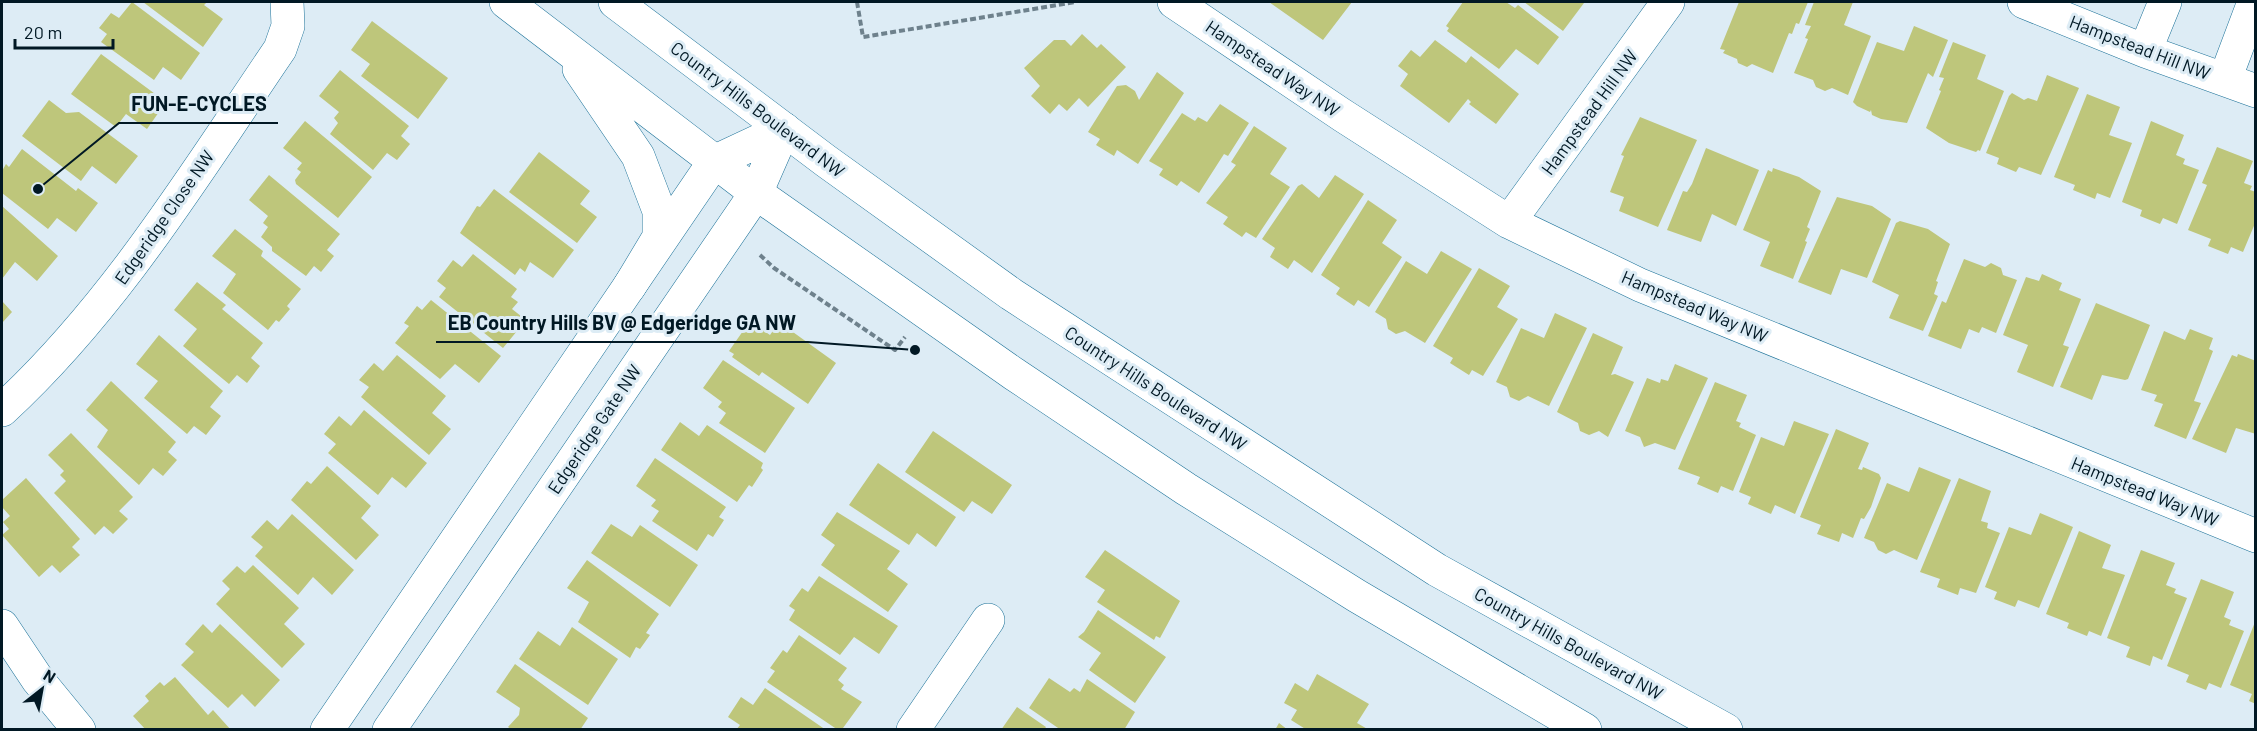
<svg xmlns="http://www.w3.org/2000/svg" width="2257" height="731" font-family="Barlow,sans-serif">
<rect width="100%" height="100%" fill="#ddecf5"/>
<path fill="#bec67b" d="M 132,2 L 200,53 L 181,80 L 163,67 L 154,80 L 101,42 L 107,34 L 99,28 L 111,13 L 119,18 Z
M 143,2 L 207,2 L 204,5 L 223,19 L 203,47 Z
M 1269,2 L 1352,2 L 1323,40 Z
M 1463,2 L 1506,2 L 1515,8 L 1518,5 L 1559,37 L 1538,65 L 1516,49 L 1499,69 L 1447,31 L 1449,28 L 1446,26 Z
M 1524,2 L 1582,2 L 1584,3 L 1563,31 Z
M 1739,2 L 1808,2 L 1799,24 L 1796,23 L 1792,34 L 1789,33 L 1773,73 L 1752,64 L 1747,67 L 1738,63 L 1737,59 L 1723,53 L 1725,50 L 1720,49 Z
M 1814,2 L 1853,2 L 1844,25 L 1871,36 L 1848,95 L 1832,88 L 1825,91 L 1816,87 L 1813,80 L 1794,73 L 1808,39 L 1805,38 L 1811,26 L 1805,25 Z
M 372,21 L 448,78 L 418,119 L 361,76 L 370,64 L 351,50 Z
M 1914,26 L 1948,40 L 1933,77 L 1928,73 L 1907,123 L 1881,119 L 1872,115 L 1871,110 L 1870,112 L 1857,106 L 1853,102 L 1877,42 L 1904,51 Z
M 1082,34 L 1097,48 L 1101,44 L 1126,67 L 1088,107 L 1079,98 L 1067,111 L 1059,104 L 1050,114 L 1031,96 L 1040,86 L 1024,68 L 1054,40 L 1065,40 L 1071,46 Z
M 1435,40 L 1466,63 L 1471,56 L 1519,94 L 1496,124 L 1469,104 L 1471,102 L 1468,99 L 1449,123 L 1400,86 L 1408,74 L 1398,66 L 1411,50 L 1420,57 Z
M 1953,42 L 1986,55 L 1977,79 L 2004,91 L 1980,151 L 1978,150 L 1976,152 L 1949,143 L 1926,128 L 1941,91 L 1939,90 L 1944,78 L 1939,77 Z
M 101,54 L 166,102 L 147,129 L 126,114 L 116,127 L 71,94 Z
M 340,70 L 409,126 L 401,136 L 410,144 L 397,160 L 387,153 L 373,170 L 330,134 L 338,123 L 334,118 L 339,112 L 319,96 Z
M 1157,72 L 1184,93 L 1138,164 L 1117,150 L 1114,156 L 1096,145 L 1100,139 L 1088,132 L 1117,86 L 1126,85 L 1135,91 L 1139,100 Z
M 2047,75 L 2079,88 L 2041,175 L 2019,167 L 2016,172 L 1997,164 L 1999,158 L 1986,153 L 2009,96 L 2012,93 L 2024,100 L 2028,98 L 2037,101 Z
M 2087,94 L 2120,107 L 2109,135 L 2132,143 L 2110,198 L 2097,193 L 2095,199 L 2073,190 L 2075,185 L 2054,177 Z
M 49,100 L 66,113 L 79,112 L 138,156 L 116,184 L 92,166 L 81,181 L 22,136 Z
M 1220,104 L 1249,123 L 1228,156 L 1224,154 L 1199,193 L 1181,181 L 1177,186 L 1159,175 L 1163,169 L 1149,161 L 1182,113 L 1195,121 L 1198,117 L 1207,122 Z
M 1640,117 L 1697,140 L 1658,227 L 1619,211 L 1624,197 L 1610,192 L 1624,156 L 1621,155 Z
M 305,121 L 372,177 L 338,218 L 296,184 L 295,180 L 301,172 L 297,169 L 302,163 L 283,148 Z
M 2151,121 L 2184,135 L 2176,155 L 2185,159 L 2183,164 L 2199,170 L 2177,224 L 2163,218 L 2160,224 L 2140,216 L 2142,210 L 2122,202 Z
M 1254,126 L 1287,148 L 1270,174 L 1290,187 L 1256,238 L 1246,232 L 1242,237 L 1223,224 L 1228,217 L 1206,203 L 1236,165 L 1231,162 Z
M 2217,147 L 2253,161 L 2244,183 L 2252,186 L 2250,190 L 2256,192 L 2256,221 L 2243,252 L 2231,247 L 2228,254 L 2208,246 L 2211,239 L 2188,230 L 2207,185 L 2202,183 Z
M 1706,148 L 1759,170 L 1736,226 L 1712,214 L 1701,242 L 1667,230 L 1683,191 L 1687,192 L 1692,184 Z
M 22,149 L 76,191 L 78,188 L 98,203 L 76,232 L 57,218 L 48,229 L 2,193 L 2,171 L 6,164 L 9,167 Z
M 539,152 L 590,191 L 580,204 L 597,217 L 577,243 L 509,192 Z
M 1773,168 L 1799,177 L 1821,191 L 1807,227 L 1810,229 L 1805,241 L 1807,242 L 1793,279 L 1760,266 L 1770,242 L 1743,230 L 1768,170 L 1772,172 Z
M 269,175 L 340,234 L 327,250 L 334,256 L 321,272 L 314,266 L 306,276 L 272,251 L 272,247 L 261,237 L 268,227 L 263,223 L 268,216 L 249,200 Z
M 1335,175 L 1364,194 L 1312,273 L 1294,260 L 1288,269 L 1270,257 L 1275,248 L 1262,239 L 1298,186 L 1302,184 L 1319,198 Z
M 494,189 L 574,250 L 553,278 L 530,262 L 525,272 L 520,268 L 515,275 L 460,233 L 477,206 L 480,207 Z
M 1837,197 L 1872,206 L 1891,219 L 1867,278 L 1841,269 L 1831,295 L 1798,282 Z
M 1368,200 L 1397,220 L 1382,243 L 1402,257 L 1369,307 L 1358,300 L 1354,306 L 1336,294 L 1340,288 L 1321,275 Z
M 2,206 L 58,256 L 37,281 L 15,262 L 2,279 Z
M 1900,221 L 1928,229 L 1950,244 L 1936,281 L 1938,282 L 1934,294 L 1938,296 L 1923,331 L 1889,318 L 1899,295 L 1872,282 L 1896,223 Z
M 235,229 L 263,251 L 261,256 L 301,289 L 287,306 L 290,309 L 279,322 L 276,320 L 268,330 L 223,293 L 236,274 L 212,256 Z
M 1441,251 L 1472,269 L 1425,343 L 1405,331 L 1396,334 L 1388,329 L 1386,319 L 1375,312 L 1406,261 L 1427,274 Z
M 473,254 L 517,289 L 511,297 L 518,302 L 512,309 L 526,320 L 503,348 L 439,297 L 446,288 L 437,281 L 453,260 L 462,267 Z
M 1964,259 L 1985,267 L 1991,263 L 2001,268 L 2003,275 L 2017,280 L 1996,333 L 1982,327 L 1979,333 L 1969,329 L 1961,349 L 1928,336 L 1942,301 L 1946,303 Z
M 1479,268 L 1510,286 L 1497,307 L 1518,319 L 1483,376 L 1472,370 L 1469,375 L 1450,363 L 1453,358 L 1433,346 Z
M 2042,274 L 2062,283 L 2059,290 L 2081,299 L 2063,345 L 2069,347 L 2053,387 L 2017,372 L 2028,345 L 2003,335 L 2026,277 L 2039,281 Z
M 197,282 L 226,305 L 222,309 L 263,343 L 251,358 L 260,366 L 247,383 L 237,375 L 229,384 L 183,346 L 197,329 L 174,310 Z
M 431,300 L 501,356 L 479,383 L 455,364 L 440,379 L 395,343 L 409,326 L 404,323 L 417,306 L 422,310 Z
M 2,301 L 12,312 L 2,323 Z
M 2096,303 L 2150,325 L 2128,379 L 2125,380 L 2102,375 L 2092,400 L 2060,387 Z
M 1555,313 L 1587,328 L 1549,406 L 1528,396 L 1519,401 L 1510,397 L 1507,387 L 1496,382 L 1521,328 L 1544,338 Z
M 750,321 L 770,335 L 779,322 L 836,363 L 808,404 L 762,372 L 759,376 L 732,357 L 734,354 L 729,351 Z
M 2190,329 L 2213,338 L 2209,349 L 2213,351 L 2194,401 L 2201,403 L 2186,439 L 2154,426 L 2163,404 L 2154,401 L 2157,395 L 2141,390 L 2164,331 L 2185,340 Z
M 1593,333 L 1623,347 L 1611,375 L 1615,374 L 1634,382 L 1608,437 L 1599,431 L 1589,435 L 1580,431 L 1578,423 L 1557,412 Z
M 159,335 L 223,391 L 210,407 L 221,416 L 206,435 L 194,426 L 187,434 L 144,398 L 158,381 L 136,364 Z
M 2238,354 L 2256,361 L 2256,434 L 2236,428 L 2226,453 L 2192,439 L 2232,355 L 2237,357 Z
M 397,355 L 446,396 L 432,413 L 451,429 L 429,455 L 361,397 L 369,387 L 359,380 L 374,363 L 383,371 Z
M 723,360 L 795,408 L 765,453 L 719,423 L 726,413 L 718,407 L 722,402 L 703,388 Z
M 1675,364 L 1708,378 L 1675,450 L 1655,443 L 1644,447 L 1640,437 L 1625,431 L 1647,378 L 1660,383 L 1661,379 L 1668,381 Z
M 111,381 L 176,442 L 168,452 L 177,460 L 163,476 L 153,468 L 139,485 L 97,447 L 108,430 L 86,410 Z
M 1715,382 L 1747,395 L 1736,421 L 1741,423 L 1739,427 L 1756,435 L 1733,491 L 1721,486 L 1718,493 L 1697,484 L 1700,477 L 1678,469 Z
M 364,410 L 427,463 L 406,488 L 392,477 L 378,495 L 328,453 L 336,444 L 324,434 L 339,416 L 351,426 Z
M 1794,421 L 1829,434 L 1795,514 L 1775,505 L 1771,514 L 1748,504 L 1751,497 L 1739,492 L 1761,437 L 1784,446 Z
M 680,422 L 699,436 L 707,425 L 763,463 L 761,468 L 763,470 L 752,487 L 749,485 L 737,502 L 661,450 Z
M 1836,429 L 1869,443 L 1858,469 L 1862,470 L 1863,467 L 1879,474 L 1881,478 L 1871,507 L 1864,519 L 1861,518 L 1853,538 L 1842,533 L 1839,542 L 1817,534 L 1821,525 L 1800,517 Z
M 933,431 L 1012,485 L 992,514 L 972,501 L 964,512 L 905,472 Z
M 71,433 L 133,497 L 119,511 L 128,519 L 113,534 L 104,526 L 95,535 L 54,493 L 66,481 L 60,475 L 64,471 L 48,455 Z
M 655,458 L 726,507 L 719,517 L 724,520 L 713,537 L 708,534 L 697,551 L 652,521 L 659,511 L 651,506 L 656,500 L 636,486 Z
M 878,463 L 956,517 L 936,547 L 917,533 L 909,545 L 849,505 Z
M 327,466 L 371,506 L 361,518 L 379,535 L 356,560 L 291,500 L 307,481 L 311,484 Z
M 1919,467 L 1951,480 L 1917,560 L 1894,550 L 1886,554 L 1878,550 L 1874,542 L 1864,538 L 1887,483 L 1909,492 Z
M 26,478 L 80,539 L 72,547 L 80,555 L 60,573 L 52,565 L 39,577 L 2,535 L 9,529 L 3,522 L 10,516 L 2,507 L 2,500 Z
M 1959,478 L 1991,491 L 1981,521 L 1988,523 L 1987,528 L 2000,533 L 1976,593 L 1960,588 L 1958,595 L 1937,587 L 1940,579 L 1920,572 Z
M 837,512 L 900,551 L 887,569 L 908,584 L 888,612 L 821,565 L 835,545 L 821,535 Z
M 2040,513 L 2073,527 L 2039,608 L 2018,600 L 2015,607 L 1994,599 L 1997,592 L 1985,587 L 2009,527 L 2031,535 Z
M 292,514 L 354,570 L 332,595 L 313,577 L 298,595 L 255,556 L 263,547 L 251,537 L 267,520 L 278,530 Z
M 611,524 L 632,537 L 640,525 L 698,565 L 670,607 L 591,553 Z
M 2079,531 L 2111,545 L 2102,568 L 2125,575 L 2101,636 L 2089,631 L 2087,636 L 2067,628 L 2069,623 L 2046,614 Z
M 1105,550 L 1180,601 L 1160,638 L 1156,636 L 1154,640 L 1097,602 L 1105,590 L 1085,577 Z
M 2141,550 L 2175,563 L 2166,585 L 2176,589 L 2174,593 L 2187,598 L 2162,660 L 2153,656 L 2150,666 L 2126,657 L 2130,647 L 2107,638 Z
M 587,560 L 659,614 L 646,633 L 650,635 L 640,649 L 636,647 L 630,658 L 578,622 L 589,602 L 567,588 Z
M 253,565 L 299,608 L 284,624 L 305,644 L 282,668 L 216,604 L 230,589 L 222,581 L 237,566 L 245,573 Z
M 819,576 L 898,626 L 879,654 L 854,637 L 840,655 L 789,620 L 795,610 L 789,606 L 802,588 L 808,592 Z
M 2201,579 L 2234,592 L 2224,617 L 2231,620 L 2229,625 L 2244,631 L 2221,688 L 2209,683 L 2206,690 L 2186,682 L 2189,675 L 2167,666 Z
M 1098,610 L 1166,657 L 1135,703 L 1089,670 L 1101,653 L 1078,637 L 1084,632 Z
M 2255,622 L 2256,622 L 2256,704 L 2249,701 L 2252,694 L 2230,685 Z
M 203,624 L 212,633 L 220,624 L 280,680 L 255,707 L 242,694 L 228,708 L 181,665 L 194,652 L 185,644 Z
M 572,627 L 618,659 L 588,705 L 519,659 L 538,631 L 560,646 Z
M 799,635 L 847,668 L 838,680 L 844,685 L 841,689 L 862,702 L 843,728 L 846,730 L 838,730 L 767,682 L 775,671 L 770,668 L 783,650 L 787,653 Z
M 515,664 L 588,718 L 580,730 L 512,730 L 508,727 L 519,715 L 520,708 L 496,692 Z
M 1317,674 L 1369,704 L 1357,723 L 1369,730 L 1307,730 L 1291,720 L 1297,710 L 1284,703 L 1295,683 L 1308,691 Z
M 175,677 L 208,715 L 213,710 L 231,730 L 146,730 L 133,716 L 149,701 L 145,696 L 160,682 L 164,686 Z
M 1049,678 L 1070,692 L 1074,688 L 1080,692 L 1087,679 L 1135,712 L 1124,730 L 1061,730 L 1029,708 Z
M 765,688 L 826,730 L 736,730 L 740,725 L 728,717 L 741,697 L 753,705 Z
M 1017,707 L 1046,727 L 1044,730 L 1001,730 Z
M 1279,723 L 1288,730 L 1275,730 Z"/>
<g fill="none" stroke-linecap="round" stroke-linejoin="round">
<defs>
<path id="minor" d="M 1174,2 L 1342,115 L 1509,222 L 1640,285 L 2256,536
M 2024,2 L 2145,51 L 2256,91
M 2145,51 L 2165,2
M 2225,79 L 2254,2
M 1509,222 L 1668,2
M 2,410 C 114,307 195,174 280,49 L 288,26 L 287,2
M 2,626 L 38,680 L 79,730
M 327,730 L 714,162 L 784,129
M 389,730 L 756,193 L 784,129
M 913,730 L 988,620"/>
<path id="major" d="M 506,2 L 756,193 L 1014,374 L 1186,489 L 1357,596 L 1585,730
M 615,2 L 826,161 L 1011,294 L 1437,570 L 1726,730
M 579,69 L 638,156 L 659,211 L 659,237 L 629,287"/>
</defs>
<use href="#minor" stroke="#1c7299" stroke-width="34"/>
<use href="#major" stroke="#1c7299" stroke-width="34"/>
<path stroke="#6e818c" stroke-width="4" stroke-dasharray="6 3" stroke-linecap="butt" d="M 857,2 L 863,37 L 1076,2
M 760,255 L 774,268 L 895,350 L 905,337"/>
<use href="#minor" stroke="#fff" stroke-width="33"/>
<use href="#major" stroke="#fff" stroke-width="33"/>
</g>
<g text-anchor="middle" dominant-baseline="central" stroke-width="6" stroke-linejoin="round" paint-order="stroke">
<g font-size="18" fill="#011824" stroke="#ddecf5">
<text transform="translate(2140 47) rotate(21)">Hampstead Hill NW</text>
<text transform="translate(1273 68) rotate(34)">Hampstead Way NW</text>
<text transform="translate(758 109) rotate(37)">Country Hills Boulevard NW</text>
<text transform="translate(1589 112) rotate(-54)">Hampstead Hill NW</text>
<text transform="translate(164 217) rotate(-55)">Edgeridge Close NW</text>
<text transform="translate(1695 306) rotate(23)">Hampstead Way NW</text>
<text transform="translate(1156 388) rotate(33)">Country Hills Boulevard NW</text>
<text transform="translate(594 429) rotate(-56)">Edgeridge Gate NW</text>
<text transform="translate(2145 491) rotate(22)">Hampstead Way NW</text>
<text transform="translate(1569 643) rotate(29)">Country Hills Boulevard NW</text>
</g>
</g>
<path fill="none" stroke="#011824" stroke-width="2" d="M38 189L119 123H278M915 350L808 342H436"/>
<g fill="#011824" stroke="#ddecf5" stroke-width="2">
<circle cx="38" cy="189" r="6"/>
<circle cx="915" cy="350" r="6"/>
</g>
<g font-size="20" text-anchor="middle" font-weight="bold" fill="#011824" stroke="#ddecf5" stroke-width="6" stroke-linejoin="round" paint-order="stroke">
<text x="199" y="111">FUN-E-CYCLES</text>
<text x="622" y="330">EB Country Hills BV @ Edgeridge GA NW</text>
</g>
<rect width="2257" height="731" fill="none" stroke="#011824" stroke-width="6"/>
<g transform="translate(42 689) rotate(31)" stroke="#ddecf5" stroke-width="4.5" paint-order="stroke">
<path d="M0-4.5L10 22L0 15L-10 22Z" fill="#011824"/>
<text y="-9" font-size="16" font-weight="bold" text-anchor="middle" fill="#011824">N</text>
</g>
<path d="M15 39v9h98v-9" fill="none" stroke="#011824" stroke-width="3"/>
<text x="24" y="39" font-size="18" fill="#011824" stroke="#ddecf5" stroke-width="4.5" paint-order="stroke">20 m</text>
</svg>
